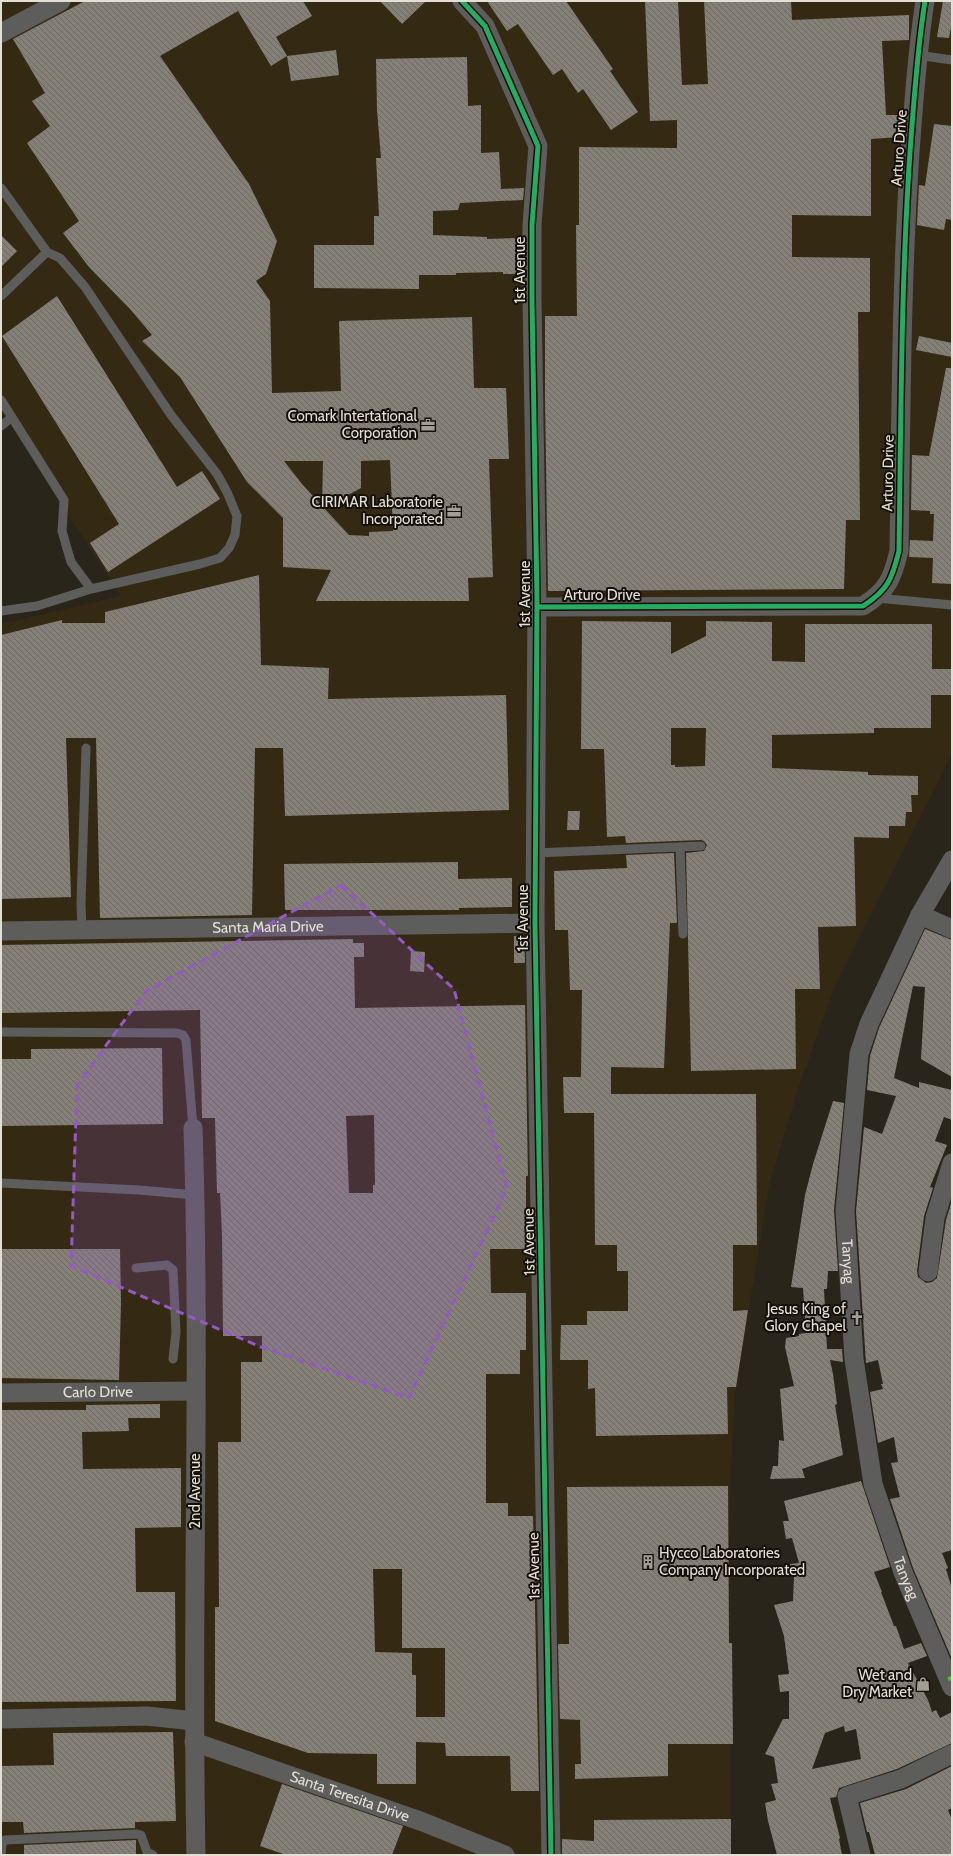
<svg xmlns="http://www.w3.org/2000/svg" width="953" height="1856" font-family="Cabin,sans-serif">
<defs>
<pattern id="building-back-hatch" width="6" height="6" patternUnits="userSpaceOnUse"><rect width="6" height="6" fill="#848077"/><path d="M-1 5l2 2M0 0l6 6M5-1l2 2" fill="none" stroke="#6e6b64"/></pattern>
</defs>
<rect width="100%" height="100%" fill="#29251b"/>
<path fill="#342a14" d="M 1,1 L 952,1 L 952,754 L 834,988 L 799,1086 L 769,1185 L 735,1395 L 731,1467 L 729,1540 L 731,1855 L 1,1855 L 1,624 L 121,596 L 1,411 Z"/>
<path fill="url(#building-back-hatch)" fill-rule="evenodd" d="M 85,1 L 303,1 L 312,16 L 276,37 L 287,56 L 271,66 L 238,11 L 160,56 L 249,184 L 277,241 L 266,274 L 256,281 L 270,301 L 272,393 L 341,391 L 339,321 L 472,317 L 474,388 L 506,388 L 509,459 L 489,459 L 493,577 L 468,578 L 469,601 L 316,601 L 331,570 L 283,567 L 283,518 L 247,482 L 180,377 L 142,341 L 152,335 L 130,309 L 89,267 L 63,233 L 79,221 L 27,143 L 50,126 L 32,101 L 45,93 L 13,39 ZM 390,460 L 393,531 L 369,532 L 369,536 L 349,535 L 324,508 L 361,488 L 361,461 ZM 284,461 L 323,461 L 322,506 L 302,484 Z
M 380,1 L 426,1 L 402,24 Z
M 487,1 L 566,1 L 613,69 L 610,71 L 638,112 L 611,130 L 583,89 L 578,93 L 562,69 L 553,75 L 518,24 L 507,31 Z
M 645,1 L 678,1 L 682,85 L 708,84 L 704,1 L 791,1 L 792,20 L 909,15 L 909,40 L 882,41 L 886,115 L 900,115 L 901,130 L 900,137 L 871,139 L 871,216 L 792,215 L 792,257 L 870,258 L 870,312 L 858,312 L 860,520 L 846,520 L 844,589 L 548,591 L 545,398 L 545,316 L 577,316 L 576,225 L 579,225 L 579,147 L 677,148 L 677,120 L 650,121 Z
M 943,1 L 952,1 L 952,21 L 949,38 L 937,37 Z
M 336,50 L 339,75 L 291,81 L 287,56 Z
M 467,57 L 468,106 L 481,105 L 481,153 L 499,152 L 501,189 L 524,188 L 523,200 L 460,203 L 458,210 L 433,211 L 433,235 L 487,237 L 487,239 L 520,238 L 521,274 L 503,274 L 503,272 L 456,273 L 456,275 L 419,275 L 419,289 L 314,288 L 314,245 L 374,245 L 374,216 L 379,216 L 376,158 L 381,158 L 377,110 L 376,59 Z
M 934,124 L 952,126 L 952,220 L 946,219 L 944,230 L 917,225 L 919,185 L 925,186 Z
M 1,235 L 17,251 L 1,267 Z
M 57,296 L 177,487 L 202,471 L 220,499 L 108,572 L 90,543 L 119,524 L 2,336 Z
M 919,336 L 952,343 L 952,357 L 916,350 Z
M 946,368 L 952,368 L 952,584 L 932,583 L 933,558 L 909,557 L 910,540 L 933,541 L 934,514 L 930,514 L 930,511 L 911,510 L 912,455 L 929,456 Z
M 259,575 L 261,665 L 329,668 L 328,699 L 506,695 L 509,810 L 285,816 L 283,748 L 255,748 L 252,915 L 100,918 L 96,738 L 66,738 L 71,897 L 1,899 L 1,635 L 62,620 L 62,623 L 105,623 L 105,612 Z
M 582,621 L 671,622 L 671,654 L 706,636 L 706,621 L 772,622 L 772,661 L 805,662 L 805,624 L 932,624 L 932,669 L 952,669 L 952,695 L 931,695 L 931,728 L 874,728 L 874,733 L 772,735 L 772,768 L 868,772 L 868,775 L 918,776 L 918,795 L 911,795 L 912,812 L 906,812 L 905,826 L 889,826 L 889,838 L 854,837 L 856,926 L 818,927 L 820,989 L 795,989 L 796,1069 L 691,1071 L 686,853 L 704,851 L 707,845 L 704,841 L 701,840 L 626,843 L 625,836 L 607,837 L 604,749 L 581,749 ZM 671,728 L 706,728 L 705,766 L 675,767 L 675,765 L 671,765 Z
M 568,811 L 580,811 L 579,830 L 567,830 Z
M 674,853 L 677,923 L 670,923 L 664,1068 L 611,1067 L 611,1094 L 756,1094 L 757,1245 L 733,1245 L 733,1311 L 748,1310 L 736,1387 L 727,1387 L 728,1434 L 596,1436 L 595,1388 L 588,1389 L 588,1360 L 560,1360 L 561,1325 L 587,1325 L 587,1311 L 628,1311 L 628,1271 L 617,1271 L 617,1245 L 595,1245 L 594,1113 L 564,1113 L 563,1077 L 581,1077 L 582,990 L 570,990 L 568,930 L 555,930 L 554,871 L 627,868 L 626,855 Z
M 458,862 L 458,879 L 512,878 L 512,907 L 459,908 L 459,910 L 285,910 L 284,864 Z
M 925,929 L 952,940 L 952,1077 L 921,1059 L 925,987 L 913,986 L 894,1078 L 919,1088 L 919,1082 L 952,1090 L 952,1120 L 944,1117 L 935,1141 L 947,1145 L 930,1187 L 933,1188 L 924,1216 L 917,1271 L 918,1277 L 926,1283 L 932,1282 L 937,1278 L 946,1220 L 952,1200 L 952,1550 L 942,1553 L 948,1568 L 946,1569 L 952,1589 L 952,1659 L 913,1568 L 890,1499 L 900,1497 L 891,1463 L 898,1462 L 894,1437 L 878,1443 L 870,1392 L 883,1389 L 881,1384 L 883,1384 L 878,1360 L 866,1363 L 856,1211 L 864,1127 L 882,1134 L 896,1096 L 867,1090 L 870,1056 L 879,1028 Z
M 514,936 L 524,936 L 525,963 L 514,963 Z
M 353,939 L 353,943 L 364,943 L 364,957 L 354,957 L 355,1008 L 525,1005 L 528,1176 L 526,1176 L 526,1249 L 490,1249 L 491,1293 L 526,1293 L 526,1350 L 520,1350 L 520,1374 L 486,1374 L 486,1503 L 508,1503 L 508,1516 L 533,1516 L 539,1791 L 511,1791 L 510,1756 L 446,1756 L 445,1743 L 416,1742 L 416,1784 L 377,1784 L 377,1754 L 308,1753 L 215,1721 L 215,1607 L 219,1607 L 218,1442 L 241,1442 L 241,1362 L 262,1362 L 262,1336 L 223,1336 L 222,1234 L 220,1193 L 217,1193 L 215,1118 L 202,1118 L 200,1010 L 1,1013 L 1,945 ZM 374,1115 L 375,1185 L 373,1185 L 373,1193 L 349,1193 L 346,1116 ZM 373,1569 L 402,1569 L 402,1648 L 445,1648 L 445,1717 L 416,1717 L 416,1675 L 412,1675 L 412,1653 L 375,1652 Z
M 411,951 L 425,952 L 424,972 L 410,971 Z
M 162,1048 L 163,1124 L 1,1126 L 1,1059 L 31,1059 L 31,1049 Z
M 833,1101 L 844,1103 L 834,1210 L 838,1271 L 828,1271 L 827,1289 L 824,1289 L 827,1349 L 842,1349 L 843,1362 L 830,1360 L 833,1374 L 837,1404 L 835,1405 L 843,1455 L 802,1469 L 805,1478 L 770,1479 L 773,1466 L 778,1466 L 779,1440 L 784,1441 L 780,1389 L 794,1386 L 785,1347 L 786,1338 L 799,1336 L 799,1334 L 806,1333 L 803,1288 L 791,1287 L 805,1195 L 813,1164 Z
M 1,1249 L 120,1249 L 121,1302 L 119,1380 L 1,1378 Z
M 160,1404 L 160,1418 L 128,1418 L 129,1431 L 82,1432 L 83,1469 L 181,1468 L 181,1527 L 135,1528 L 136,1592 L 175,1592 L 176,1701 L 1,1702 L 1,1410 L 86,1410 L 86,1405 Z
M 861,1481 L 890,1567 L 874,1572 L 882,1592 L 881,1592 L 894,1626 L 896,1626 L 904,1649 L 921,1643 L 927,1656 L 908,1663 L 928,1700 L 932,1712 L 936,1710 L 940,1718 L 952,1712 L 952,1743 L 897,1769 L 839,1788 L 836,1797 L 830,1798 L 840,1838 L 839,1839 L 842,1855 L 777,1855 L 768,1821 L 765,1803 L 776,1800 L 771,1784 L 778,1783 L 774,1757 L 765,1754 L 783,1719 L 789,1719 L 789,1691 L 780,1692 L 778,1675 L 789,1674 L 784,1636 L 774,1605 L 793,1601 L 794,1576 L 792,1577 L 790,1564 L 799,1563 L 792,1538 L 786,1539 L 783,1521 L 789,1521 L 784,1501 ZM 844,1726 L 845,1732 L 856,1729 L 861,1759 L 812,1769 L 825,1733 Z
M 728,1486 L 729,1643 L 732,1643 L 733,1744 L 668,1744 L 668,1776 L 575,1779 L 575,1764 L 581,1764 L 580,1720 L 560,1719 L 558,1644 L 569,1644 L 567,1487 Z
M 173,1732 L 176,1821 L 135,1822 L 135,1828 L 24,1833 L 23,1822 L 1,1822 L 1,1766 L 54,1765 L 53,1733 Z
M 952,1766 L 952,1808 L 948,1810 L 952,1820 L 952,1855 L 875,1855 L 869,1832 L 867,1832 L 860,1803 L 906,1789 Z
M 282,1784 L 403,1826 L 392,1855 L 286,1855 L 260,1846 Z
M 731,1819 L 731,1855 L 562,1855 L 562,1839 L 594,1841 L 594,1820 Z
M 136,1840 L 136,1855 L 24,1855 L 24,1845 Z"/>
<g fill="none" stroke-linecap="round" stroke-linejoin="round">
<path stroke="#5d5e5c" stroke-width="9" d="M 917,55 L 952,60
M 1,188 L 47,252 L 1,296
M 1,400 L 64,500 L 62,531 L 71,562 L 91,589 L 200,564 L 220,558 L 229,548 L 235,535 L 237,516 L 227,492 L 217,474 L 171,415 L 85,287 L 60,258 L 47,252
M 1,426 L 11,418
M 877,598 L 952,605
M 1,611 L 37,606 L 91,589
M 680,847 L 683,934
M 535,853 L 701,846
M 82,930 L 81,903 L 86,748
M 1,1032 L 177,1033 L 183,1035 L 186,1040 L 193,1128
M 1,1183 L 139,1190 L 195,1195
M 136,1268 L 167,1265 L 173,1270 L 176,1332 L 173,1359
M 1,1855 L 2,1844 L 5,1840 L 137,1834 L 141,1835 L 147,1852 L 153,1855"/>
<g stroke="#5d5e5c" stroke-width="19">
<path d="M 462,1 L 485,26 L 538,146 L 532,225 L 532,299 L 537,600 L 535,923 L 551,1855"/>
<path d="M 1,33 L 61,1"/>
<path d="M 537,607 L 863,606 C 888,590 892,579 899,551 C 901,418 901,284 910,152 C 914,101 917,51 925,1"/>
<path d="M 920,915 L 952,860"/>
<path id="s1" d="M 952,929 L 920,915 L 869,1024 L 859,1054 L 845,1211 L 854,1359 L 873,1484 L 903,1572 L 952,1687"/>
<path id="s2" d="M 1,931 L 535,923"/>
<path d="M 193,1128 C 201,1370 191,1613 196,1855"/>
<path d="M 928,1272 L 935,1218 L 952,1163"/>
<path id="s3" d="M 1,1393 L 196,1391"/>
<path d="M 1,1719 L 147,1716 L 194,1721"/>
<path id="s4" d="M 194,1742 L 423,1822 L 505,1855"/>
<path d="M 861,1855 L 847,1796 L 901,1779 L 952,1754"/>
</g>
<path stroke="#58b947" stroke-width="4" stroke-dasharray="8 4" stroke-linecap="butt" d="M 948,1679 L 952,1678"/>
<defs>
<path id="cycleway" d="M 462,1 L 485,26 L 538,146 L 532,225 L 532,299 L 537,600 L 535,923 L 551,1855
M 537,607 L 863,606 C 888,590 892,579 899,551 C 901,418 901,284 910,152 C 914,101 917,51 925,1"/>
</defs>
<use href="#cycleway" stroke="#141009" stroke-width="8"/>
<use href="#cycleway" stroke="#26ab63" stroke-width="5"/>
</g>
<path fill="#9559c4" fill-opacity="0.2" stroke="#9559c4" stroke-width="3" stroke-dasharray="8 5" stroke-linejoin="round" d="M 341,885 L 454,989 L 507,1188 L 409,1398 L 261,1347 L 71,1266 L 77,1085 L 146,991 Z"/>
<defs>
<symbol id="office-bare" viewBox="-9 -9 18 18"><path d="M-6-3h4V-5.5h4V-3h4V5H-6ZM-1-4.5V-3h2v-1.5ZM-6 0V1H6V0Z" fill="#a39e93" stroke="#141009" stroke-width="2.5" paint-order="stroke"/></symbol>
<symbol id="church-bare" viewBox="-9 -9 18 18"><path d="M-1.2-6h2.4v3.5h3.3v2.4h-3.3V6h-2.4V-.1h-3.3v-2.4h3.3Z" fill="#a39e93" stroke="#141009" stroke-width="2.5" paint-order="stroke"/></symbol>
<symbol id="building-bare" viewBox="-9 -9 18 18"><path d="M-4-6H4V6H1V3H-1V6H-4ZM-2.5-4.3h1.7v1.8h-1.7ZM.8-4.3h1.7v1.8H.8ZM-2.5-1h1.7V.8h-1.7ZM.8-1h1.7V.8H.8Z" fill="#a39e93" stroke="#141009" stroke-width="2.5" paint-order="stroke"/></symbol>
<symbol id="shop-bare" viewBox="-9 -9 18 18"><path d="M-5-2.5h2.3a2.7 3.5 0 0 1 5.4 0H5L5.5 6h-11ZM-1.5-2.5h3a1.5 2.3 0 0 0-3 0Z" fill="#a39e93" stroke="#141009" stroke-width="2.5" paint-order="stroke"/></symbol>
</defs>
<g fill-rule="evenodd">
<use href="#office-bare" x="418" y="415" width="20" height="20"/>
<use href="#office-bare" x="444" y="501" width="20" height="20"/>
<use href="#church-bare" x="847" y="1308" width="20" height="20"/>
<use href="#building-bare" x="638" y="1552" width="20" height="20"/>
<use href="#shop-bare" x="913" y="1674" width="20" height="20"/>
</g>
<g text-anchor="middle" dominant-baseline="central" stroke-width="4" stroke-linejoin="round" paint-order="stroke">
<g font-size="15" fill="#e4dfd4" stroke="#141009">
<text transform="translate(899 148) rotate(-86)">Arturo Drive</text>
<text transform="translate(520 270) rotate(-90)">1st Avenue</text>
<text transform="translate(888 473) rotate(-89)">Arturo Drive</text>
<text transform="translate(525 594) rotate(-90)">1st Avenue</text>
<text x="602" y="595">Arturo Drive</text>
<text transform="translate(523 918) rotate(-90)">1st Avenue</text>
<text stroke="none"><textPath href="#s2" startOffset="267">Santa Maria Drive</textPath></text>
<text transform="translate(529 1242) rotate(-91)">1st Avenue</text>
<text stroke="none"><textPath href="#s1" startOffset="395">Tanyag</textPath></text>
<text stroke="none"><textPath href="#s3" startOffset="97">Carlo Drive</textPath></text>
<text transform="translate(195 1491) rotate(-90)">2nd Avenue</text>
<text transform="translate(534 1566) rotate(-91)">1st Avenue</text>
<text stroke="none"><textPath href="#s1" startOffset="719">Tanyag</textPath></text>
<text stroke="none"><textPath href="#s4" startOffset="165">Santa Teresita Drive</textPath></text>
</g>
<g font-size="15" fill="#e4dfd4" stroke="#141009" text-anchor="end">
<text x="417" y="416">Comark Intertational<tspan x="417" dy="17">Corporation</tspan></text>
<text x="443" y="502">CIRIMAR Laboratorie<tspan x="443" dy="17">Incorporated</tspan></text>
<text x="846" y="1309">Jesus King of<tspan x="846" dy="17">Glory Chapel</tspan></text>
<text x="659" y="1553" text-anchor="start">Hycco Laboratories<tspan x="659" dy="17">Company Incorporated</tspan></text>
<text x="912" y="1675">Wet and<tspan x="912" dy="17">Dry Market</tspan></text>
</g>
</g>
<rect width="953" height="1856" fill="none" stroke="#e4dfd4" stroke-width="4"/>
</svg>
